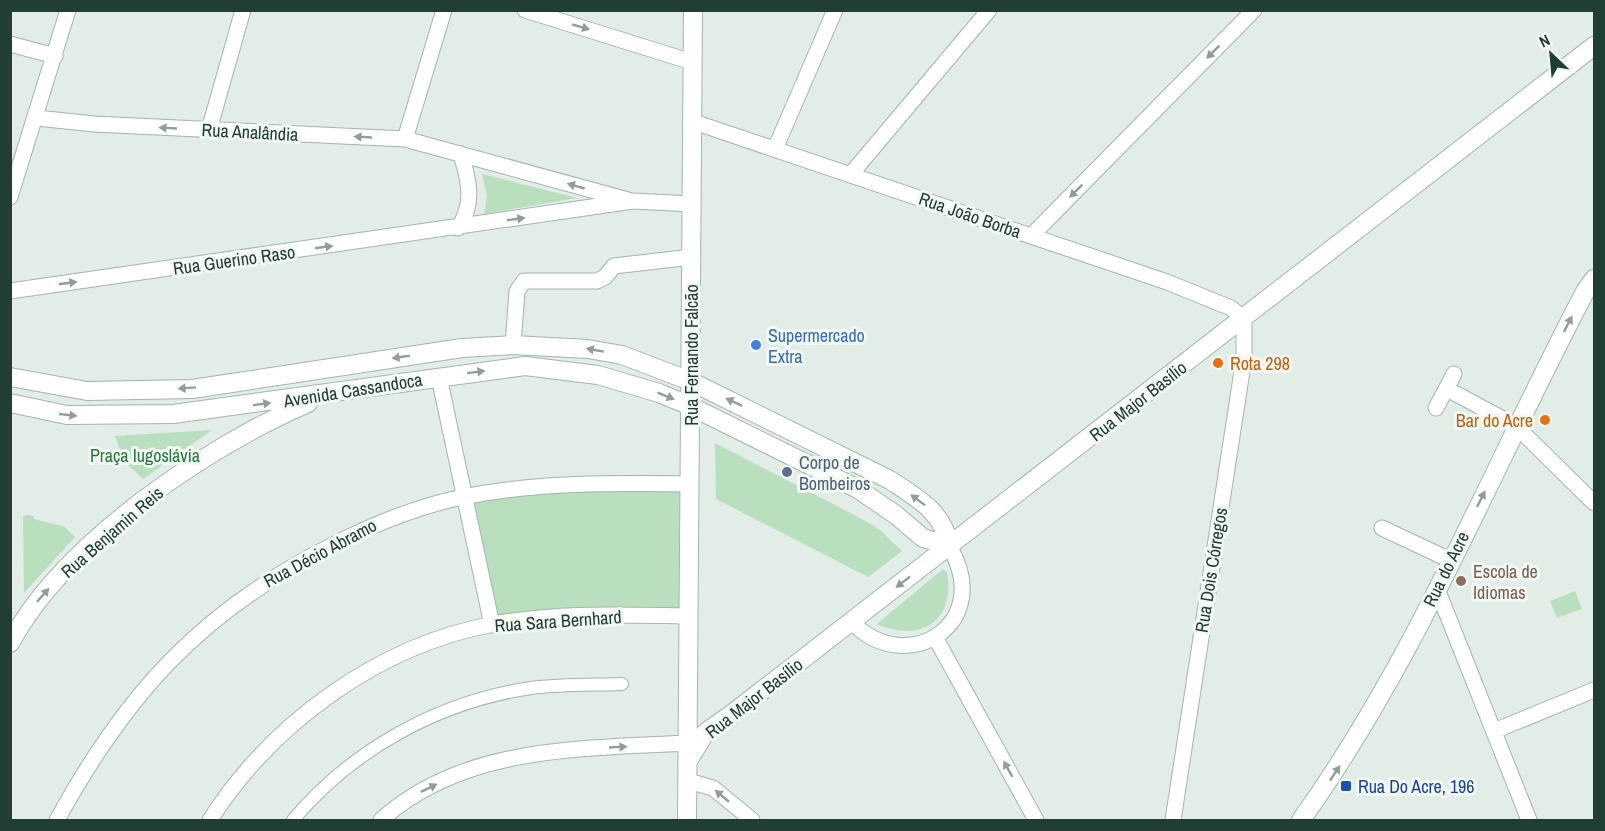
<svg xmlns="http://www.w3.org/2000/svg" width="1605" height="831" font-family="'Archivo Narrow',sans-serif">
<rect width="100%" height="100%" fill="#e1ede6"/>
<path fill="#b9dfbe" d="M 482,174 L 577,198 L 484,214 L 487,196 Z
M 212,430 L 143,479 L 124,461 L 115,436 Z
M 715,443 L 862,519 L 880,530 L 902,551 L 868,577 L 716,499 Z
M 689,484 L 689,616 L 492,625 L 468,496 Z
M 29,515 L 34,516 L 34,519 L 65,527 L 75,537 L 24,593 L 23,516 Z
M 943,569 L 947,572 C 956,622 919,643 877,624 Z
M 1575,591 L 1582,609 L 1557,618 L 1550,601 Z"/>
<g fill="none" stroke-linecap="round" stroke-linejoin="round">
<defs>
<path id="pedestrian" d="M 293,820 C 353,749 438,702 531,688 C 561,684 592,685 622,684"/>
<path id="minor" d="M 525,10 L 692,62
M 10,44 L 55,56
M 37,118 L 94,124 L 405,139 L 628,200
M 691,121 L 1167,282 L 1231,308 L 1244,319 L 1244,358 L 1173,820
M 209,130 L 243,10
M 405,139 L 444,10
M 775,149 L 835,10
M 851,174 L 989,10
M 10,197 L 68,10
M 458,228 C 475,204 469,181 461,154
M 1031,236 L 1254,10
M 10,291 L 633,201 L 692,204
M 513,345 L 517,291 L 524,281 L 597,281 L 605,277 L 614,266 L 691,257
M 439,377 L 492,625
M 1447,389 L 1516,426 L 1594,503
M 1436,408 L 1454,374
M 1382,528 L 1450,560
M 1437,589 L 1529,820
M 852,622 C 906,679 996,624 949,546
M 935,637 L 1036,820
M 1494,731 L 1594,690
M 688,781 L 713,788 L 752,820
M 57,820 C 125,696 199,613 327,548 C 371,525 414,507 463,497 C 536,482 614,483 689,484
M 210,820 C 272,723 379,645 494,624 C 559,612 624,615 689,616
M 381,820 C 464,745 583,749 688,743"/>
<path id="tertiary" d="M 10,377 L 87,391 L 192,389 L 462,348 L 513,345 L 588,349 L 622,355 L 690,381 L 890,480 C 917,498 944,512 949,546 L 923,538 L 896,515 L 858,489 L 688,405 L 659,393 L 598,375 L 525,366 L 173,414 L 67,415 L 10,403
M 10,643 C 64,543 206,447 308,403"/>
<path id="secondary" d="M 688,761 L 705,733 L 733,713 L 1594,46
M 687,820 L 693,10
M 1301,820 C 1418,657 1492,468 1586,290 L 1594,279"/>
</defs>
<use href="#pedestrian" stroke="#a3b5ac" stroke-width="14"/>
<use href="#minor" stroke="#a3b5ac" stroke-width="17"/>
<use href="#tertiary" stroke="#a3b5ac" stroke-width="20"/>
<use href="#secondary" stroke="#9fb9ac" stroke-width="20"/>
<use href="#pedestrian" stroke="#fff" stroke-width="12"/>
<use href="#minor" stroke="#fff" stroke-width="15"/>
<use href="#tertiary" stroke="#fff" stroke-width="18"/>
<use href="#secondary" stroke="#fff" stroke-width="18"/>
</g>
<defs><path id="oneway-solid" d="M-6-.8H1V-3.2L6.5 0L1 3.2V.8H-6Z" transform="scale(1.5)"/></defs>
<g fill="#909e98">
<use href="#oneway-solid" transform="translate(581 27) rotate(16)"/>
<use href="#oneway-solid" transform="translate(1213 52) rotate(135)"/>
<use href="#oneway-solid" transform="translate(168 128) rotate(-177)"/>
<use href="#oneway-solid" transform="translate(363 137) rotate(-177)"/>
<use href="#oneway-solid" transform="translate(576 186) rotate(-164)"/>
<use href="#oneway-solid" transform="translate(1076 191) rotate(135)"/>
<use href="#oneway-solid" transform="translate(516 219) rotate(-8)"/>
<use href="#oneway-solid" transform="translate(324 247) rotate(-8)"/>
<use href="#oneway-solid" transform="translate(68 283) rotate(-8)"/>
<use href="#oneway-solid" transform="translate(1568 324) rotate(-63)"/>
<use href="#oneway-solid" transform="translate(595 350) rotate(-170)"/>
<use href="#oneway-solid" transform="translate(401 357) rotate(171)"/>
<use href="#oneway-solid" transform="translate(476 372) rotate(-7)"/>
<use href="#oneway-solid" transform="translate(187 388) rotate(176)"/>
<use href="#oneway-solid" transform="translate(666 396) rotate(22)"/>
<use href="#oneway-solid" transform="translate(734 402) rotate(-155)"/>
<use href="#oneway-solid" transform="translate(262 404) rotate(-8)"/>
<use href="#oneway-solid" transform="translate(68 415) rotate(6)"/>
<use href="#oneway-solid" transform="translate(1481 499) rotate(-64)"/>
<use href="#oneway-solid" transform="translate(918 500) rotate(-143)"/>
<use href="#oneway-solid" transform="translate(903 582) rotate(142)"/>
<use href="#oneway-solid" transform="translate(43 595) rotate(-48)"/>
<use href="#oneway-solid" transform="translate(618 747) rotate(-3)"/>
<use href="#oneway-solid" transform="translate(1008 769) rotate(-119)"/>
<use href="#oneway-solid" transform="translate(1335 773) rotate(-56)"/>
<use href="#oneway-solid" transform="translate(429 788) rotate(-26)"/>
<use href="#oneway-solid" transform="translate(722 796) rotate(-140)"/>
</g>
<circle fill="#3f7fe0" stroke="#f2f9f4" stroke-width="2" cx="756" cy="345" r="6"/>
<g fill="#e8710a" stroke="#f2f9f4" stroke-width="2">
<circle cx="1218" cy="363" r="6"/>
<circle cx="1545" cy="420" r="6"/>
</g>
<circle fill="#5c6f8a" stroke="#f2f9f4" stroke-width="2" cx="787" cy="472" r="6"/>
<circle fill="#8d6e63" stroke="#f2f9f4" stroke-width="2" cx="1461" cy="581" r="6"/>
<rect fill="#1a4fb4" stroke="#f2f9f4" stroke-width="2" x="1340" y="780" width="12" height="12" rx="3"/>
<g text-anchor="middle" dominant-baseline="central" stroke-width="6" stroke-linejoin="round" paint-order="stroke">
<g font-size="18" fill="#203e32" stroke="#f2f9f4">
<text transform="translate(250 132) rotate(3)">Rua Analândia</text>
<text transform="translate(970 215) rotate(19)">Rua João Borba</text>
<text transform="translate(234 260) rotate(-8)">Rua Guerino Raso</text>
<text transform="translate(691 355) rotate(-90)">Rua Fernando Falcão</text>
<text transform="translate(353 390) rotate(-9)">Avenida Cassandoca</text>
<text transform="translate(1138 401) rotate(-38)">Rua Major Basílio</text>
<text transform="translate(112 532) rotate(-41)">Rua Benjamin Reis</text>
<text transform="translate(320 553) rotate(-28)">Rua Décio Abramo</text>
<text transform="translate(1446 569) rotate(-64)">Rua do Acre</text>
<text transform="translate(1211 570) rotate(-81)">Rua Dois Córregos</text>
<text transform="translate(558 621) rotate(-4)">Rua Sara Bernhard</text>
<text transform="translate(754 698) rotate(-38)">Rua Major Basílio</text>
</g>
<g font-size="18" fill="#366cbe" stroke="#f2f9f4" text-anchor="start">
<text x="768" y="335">Supermercado<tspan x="768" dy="21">Extra</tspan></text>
</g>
<g font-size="18" fill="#c56008" stroke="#f2f9f4" text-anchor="start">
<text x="1230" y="363">Rota 298</text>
<text x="1533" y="420" text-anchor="end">Bar do Acre</text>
</g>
<g font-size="18" fill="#28783b" stroke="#f2f9f4">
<text x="145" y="455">Praça Iugoslávia</text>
</g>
<g font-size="18" fill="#4e5e75" stroke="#f2f9f4" text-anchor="start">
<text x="799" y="462">Corpo de<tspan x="799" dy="21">Bombeiros</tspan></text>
</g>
<g font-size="18" fill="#785e54" stroke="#f2f9f4" text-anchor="start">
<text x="1473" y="571">Escola de<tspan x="1473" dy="21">Idiomas</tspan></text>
</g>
<g font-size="18" fill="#164399" stroke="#f2f9f4" text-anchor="start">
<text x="1358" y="786">Rua Do Acre, 196</text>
</g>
</g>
<rect width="1605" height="831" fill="none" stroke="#203e32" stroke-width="24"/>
<g transform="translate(1551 54) rotate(334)" stroke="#f2f9f4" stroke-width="4.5" paint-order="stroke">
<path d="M0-4.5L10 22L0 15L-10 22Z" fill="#203e32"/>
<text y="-9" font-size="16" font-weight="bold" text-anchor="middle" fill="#203e32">N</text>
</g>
</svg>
